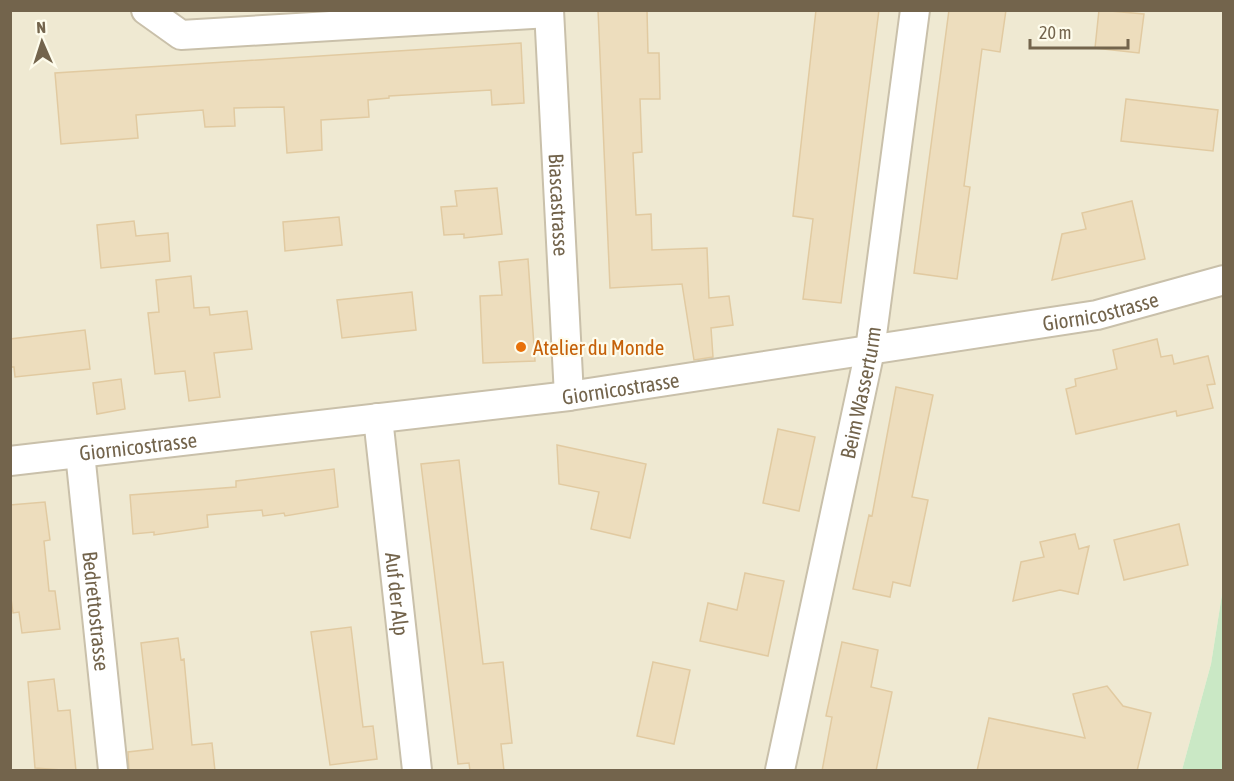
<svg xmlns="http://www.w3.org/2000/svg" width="1234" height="781" font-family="'Asap Condensed',sans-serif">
<rect width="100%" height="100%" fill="#fbf8e6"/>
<path fill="#efe9d2" d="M 10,11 L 1223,11 L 1223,588 L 1211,664 L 1182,770 L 11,770 Z"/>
<path fill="#cae8c5" d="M 1223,588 L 1223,770 L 1182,770 L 1211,664 Z"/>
<path fill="#edddbd" stroke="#e1caa1" stroke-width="1.5" d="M 598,10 L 647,10 L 648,53 L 659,53 L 660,99 L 640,99 L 642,152 L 633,153 L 636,215 L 651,214 L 652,250 L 707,248 L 709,298 L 729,296 L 733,325 L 711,328 L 713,357 L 694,360 L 682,284 L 610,288 Z
M 816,10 L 879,10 L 841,303 L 803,299 L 813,219 L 793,216 Z
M 949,10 L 1006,10 L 1000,52 L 982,49 L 964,186 L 970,187 L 957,279 L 914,273 Z
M 1099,10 L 1144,14 L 1139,53 L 1095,48 Z
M 521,43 L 524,103 L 492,105 L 491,90 L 389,96 L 389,98 L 368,100 L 369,117 L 321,120 L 322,150 L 287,153 L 284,107 L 234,108 L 235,126 L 205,127 L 203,110 L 136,115 L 138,138 L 61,144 L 55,73 Z
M 1126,99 L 1218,110 L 1213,151 L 1121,141 Z
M 497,188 L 502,234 L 464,238 L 464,234 L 444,235 L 441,207 L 457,206 L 455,191 Z
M 1132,201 L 1145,259 L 1052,280 L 1062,234 L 1086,229 L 1082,213 Z
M 339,217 L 342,245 L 285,251 L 283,222 Z
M 134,221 L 136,236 L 168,233 L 170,261 L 101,268 L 97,225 Z
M 528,259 L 535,361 L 483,363 L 480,296 L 502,295 L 499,262 Z
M 191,276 L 194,308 L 209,307 L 210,315 L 247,311 L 252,349 L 214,353 L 220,397 L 189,401 L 185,371 L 155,374 L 148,313 L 159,312 L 156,280 Z
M 412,292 L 416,330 L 342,338 L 337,300 Z
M 85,330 L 90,369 L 15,377 L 14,367 L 10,367 L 10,339 Z
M 1157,339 L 1161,357 L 1172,355 L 1174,364 L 1208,356 L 1215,384 L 1207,385 L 1213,408 L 1177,416 L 1176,411 L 1076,434 L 1066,389 L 1076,386 L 1075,379 L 1117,369 L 1113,350 Z
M 121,379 L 125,409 L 97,414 L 93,383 Z
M 896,387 L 933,395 L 912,497 L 928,500 L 910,586 L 893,582 L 890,597 L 853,589 L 869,515 L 872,516 Z
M 778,429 L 815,437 L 799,511 L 763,503 Z
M 557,445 L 646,464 L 630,538 L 591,529 L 599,492 L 559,484 Z
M 459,460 L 483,664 L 503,662 L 512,743 L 501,744 L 504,771 L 470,771 L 469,763 L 458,764 L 421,464 Z
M 334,469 L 338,507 L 285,516 L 284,513 L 263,516 L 262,510 L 207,515 L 208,527 L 154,535 L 154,532 L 133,534 L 130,495 L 236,487 L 236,481 Z
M 45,502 L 50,540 L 44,541 L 49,591 L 55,591 L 60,629 L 22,633 L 19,612 L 13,613 L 10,591 L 10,505 Z
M 1179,524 L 1188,565 L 1124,580 L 1114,540 Z
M 1075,534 L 1079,549 L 1089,546 L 1078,594 L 1060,590 L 1013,601 L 1021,562 L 1044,557 L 1040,542 Z
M 745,573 L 784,581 L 768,656 L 700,641 L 708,603 L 737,610 Z
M 351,627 L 363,727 L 373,726 L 377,759 L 330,765 L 311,632 Z
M 178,638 L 181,660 L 184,659 L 192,745 L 212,743 L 215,771 L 129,771 L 128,752 L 153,749 L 141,643 Z
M 842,642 L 878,650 L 871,687 L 892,692 L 876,771 L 822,771 L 832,717 L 826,716 Z
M 653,662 L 690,670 L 674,744 L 637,736 Z
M 54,679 L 58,711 L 70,710 L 76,771 L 35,768 L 28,682 Z
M 1107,686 L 1123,706 L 1151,713 L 1137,771 L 977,771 L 989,718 L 1085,738 L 1073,694 Z"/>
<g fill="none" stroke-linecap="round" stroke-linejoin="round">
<defs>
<g id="street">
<path d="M 146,10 L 181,35 L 549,13"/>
<path id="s1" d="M 549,10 L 569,396"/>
<path id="s2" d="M 378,418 L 417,770"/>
<path id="s3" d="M 80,453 L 113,770"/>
<path id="s4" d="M 10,461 L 569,396 L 1097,315 L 1224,280"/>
<path id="s5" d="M 780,770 L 870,350 L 915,10"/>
</g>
</defs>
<use href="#street" stroke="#c9c0aa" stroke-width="32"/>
<use href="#street" stroke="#fff" stroke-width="28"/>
</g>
<circle fill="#e8710a" stroke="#fefcec" stroke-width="2" cx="521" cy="347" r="6"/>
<g text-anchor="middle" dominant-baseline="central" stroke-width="4.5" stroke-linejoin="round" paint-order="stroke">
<g font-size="21" fill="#73644c" stroke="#fefcec">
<text stroke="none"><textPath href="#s1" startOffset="195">Biascastrasse</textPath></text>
<text stroke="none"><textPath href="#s4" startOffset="1101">Giornicostrasse</textPath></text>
<text stroke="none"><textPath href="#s4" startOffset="615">Giornicostrasse</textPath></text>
<text stroke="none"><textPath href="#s5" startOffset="386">Beim Wasserturm</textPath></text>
<text stroke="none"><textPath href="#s4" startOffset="129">Giornicostrasse</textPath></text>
<text stroke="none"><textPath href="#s2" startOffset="177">Auf der Alp</textPath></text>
<text stroke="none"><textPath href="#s3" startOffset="159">Bedrettostrasse</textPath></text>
</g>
<g font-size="21" fill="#c56008" stroke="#fefcec" text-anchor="start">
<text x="533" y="347">Atelier du Monde</text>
</g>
</g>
<rect width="1234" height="781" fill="none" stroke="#73644c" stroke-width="24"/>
<g transform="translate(42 42) rotate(357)" stroke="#fefcec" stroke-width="4.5" paint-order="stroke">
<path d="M0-4.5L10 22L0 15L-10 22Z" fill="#73644c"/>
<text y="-9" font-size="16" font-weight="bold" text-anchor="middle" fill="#73644c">N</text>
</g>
<path d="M1030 39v9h98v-9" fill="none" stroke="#73644c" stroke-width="3"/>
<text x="1039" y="39" font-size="18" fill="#73644c" stroke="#fefcec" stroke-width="4.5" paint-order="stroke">20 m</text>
</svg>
